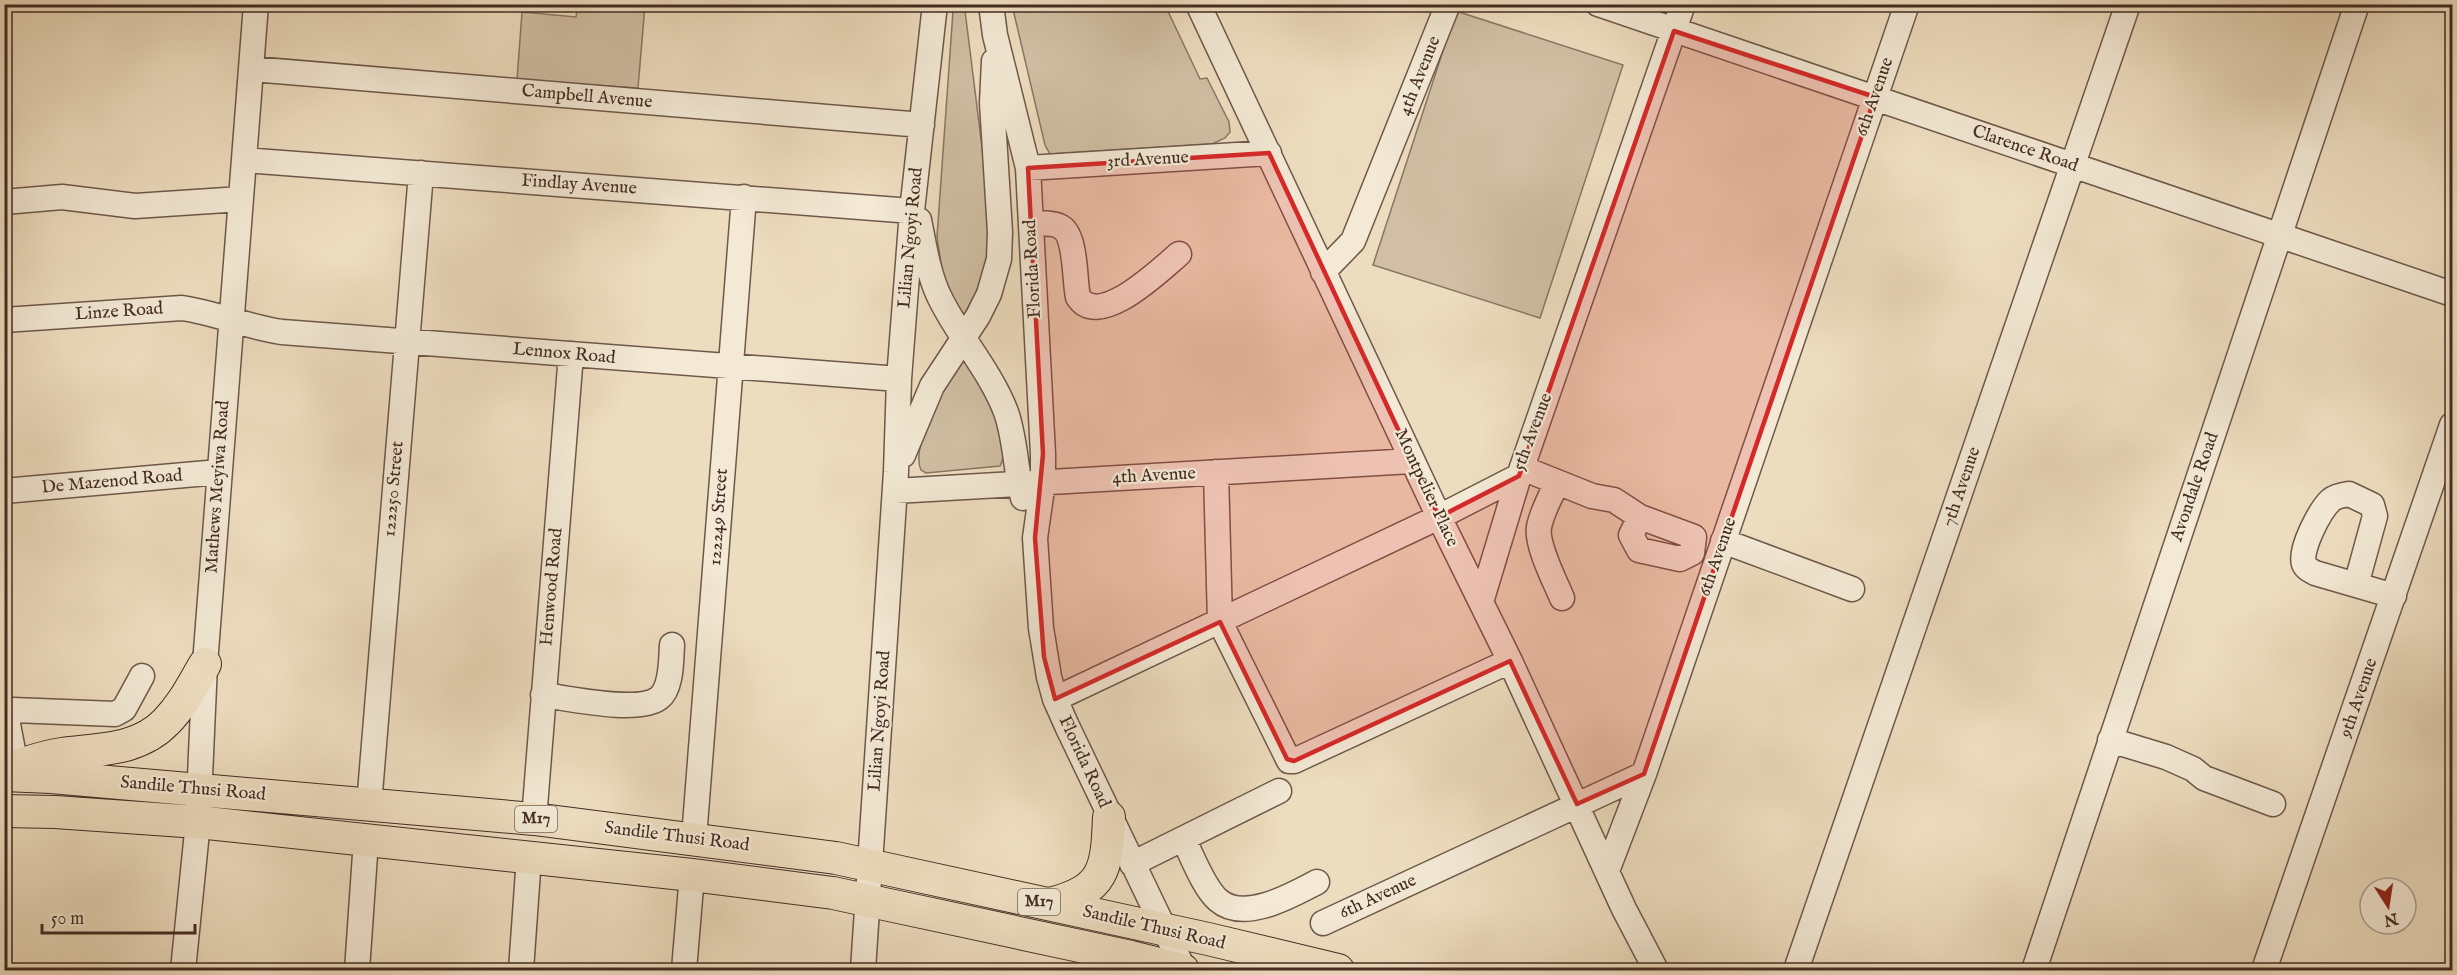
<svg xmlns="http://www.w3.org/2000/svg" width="2457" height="975" font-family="'IM FELL English',serif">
<rect width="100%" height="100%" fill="#edddbf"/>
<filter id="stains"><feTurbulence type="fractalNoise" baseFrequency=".00333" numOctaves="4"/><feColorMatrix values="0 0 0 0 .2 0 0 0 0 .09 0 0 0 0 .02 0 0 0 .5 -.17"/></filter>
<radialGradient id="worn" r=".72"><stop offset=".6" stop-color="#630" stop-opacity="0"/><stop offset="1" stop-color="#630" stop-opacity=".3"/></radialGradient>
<path fill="#d0bfa4" stroke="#8a7664" stroke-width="1.5" d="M 578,5 L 645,5 L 638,88 L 517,80 L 522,12 L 576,17 Z
M 1012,5 L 1165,5 L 1200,79 L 1207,78 L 1229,122 L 1230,132 L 1225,138 L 1212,144 L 1050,154 L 1045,145 Z
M 959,7 L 965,11 L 987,187 L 991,239 L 984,277 L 964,315 L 960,313 L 943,276 L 937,237 L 953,11 Z
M 1456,11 L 1623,65 L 1540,318 L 1373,265 Z
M 961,356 L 966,357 C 978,380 1015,441 1000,466 L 926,473 L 921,470 C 909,445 949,379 961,356 Z"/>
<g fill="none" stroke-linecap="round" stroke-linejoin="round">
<defs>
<path id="minor" d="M 991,4 L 995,35 L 1028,168 L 1043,454 L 1043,482 L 1035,538 L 1041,628 L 1049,677 L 1055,699 L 1067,726 L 1184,970
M 1198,4 L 1439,517 L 1510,661 L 1624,909 L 1656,970
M 1598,4 L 2452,294
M 252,69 L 922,125
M 244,160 L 912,211
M 1028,168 L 1269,153
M 4,202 L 62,197 L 135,206 L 241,199
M 919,220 C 924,244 928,273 939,296 C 958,336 990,370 1006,412 C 1016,440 1015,470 1023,498
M 1031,224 C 1040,224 1051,222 1059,226 C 1077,233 1074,280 1078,297 C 1099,330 1160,270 1179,254
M 1323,272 L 1353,241 L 1448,4
M 4,320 L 182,308 C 216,313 247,327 282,332 L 899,379
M 903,455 L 932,386 L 978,316 L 989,294 L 999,259 L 1000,232 L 992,103 L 994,61
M 1522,468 L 1592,496 L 1614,500 L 1640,517 L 1694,537 L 1692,553 L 1680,559 L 1639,550 L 1631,535 L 1640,517
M 1216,472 L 1220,622 L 1289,761 L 1294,761 L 1510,661
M 1557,483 C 1550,497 1542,512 1539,527 C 1536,545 1555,581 1562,598
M 4,491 L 219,472
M 895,491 L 1412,461
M 1723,541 L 1852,589
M 2356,585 L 2375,516 L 2372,505 L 2349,494 C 2343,495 2336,496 2331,500 C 2320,510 2299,550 2304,564 C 2306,569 2310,570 2315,573 L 2394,596
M 1481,602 L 1519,476
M 543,695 C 568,698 639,714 659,698 C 672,688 671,660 672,645
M 1055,699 L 1439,517 L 1519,476 L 1683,4
M 2110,740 L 2166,757 L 2193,769 L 2204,778 L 2273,804
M 16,766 L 7,719 L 8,712 L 13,710 L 115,714 L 124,709 L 142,676
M 369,805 L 421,173
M 534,819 L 571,354
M 694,838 L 744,197
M 1184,840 C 1192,856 1204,888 1218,900 C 1244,923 1292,895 1317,882
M 1132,864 L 1279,791
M 1607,871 L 1644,774
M 1323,923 L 1644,774 L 1907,4
M 183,970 L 198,822 L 205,664 L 256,4
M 357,970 L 366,840
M 521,970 L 529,857
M 684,970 L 692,875
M 863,970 L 896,472 L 899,379 L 912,211 L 935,4
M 1796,970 L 2128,4
M 2034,970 C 2140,648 2251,327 2357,4
M 2264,970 L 2452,425"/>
<path id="major" d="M 17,766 C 32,761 46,756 62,754 C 98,749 138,751 166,722 C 183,705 193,684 205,664
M 4,775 L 51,777 L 534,819 L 836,858 L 1208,939 L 1338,970
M 4,811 L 55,812 L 198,822 L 692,875 L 833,893 L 1131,957 L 1183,970
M 1050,904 C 1105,890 1107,869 1109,817"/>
</defs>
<use href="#minor" stroke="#6e584a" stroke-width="27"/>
<use href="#major" stroke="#442c23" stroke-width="34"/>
<use href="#minor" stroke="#f3e9d5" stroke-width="24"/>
<use href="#major" stroke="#edddbf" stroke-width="32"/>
</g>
<path fill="#d62828" fill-opacity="0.2" stroke="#d62828" stroke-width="4.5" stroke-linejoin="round" d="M 1674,31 L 1875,97 L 1644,774 L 1577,804 L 1510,661 L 1294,761 L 1287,759 L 1220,622 L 1055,699 L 1044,657 L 1035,538 L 1043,454 L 1028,168 L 1269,153 L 1439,517 L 1519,476 Z"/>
<g text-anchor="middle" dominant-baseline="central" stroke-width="4.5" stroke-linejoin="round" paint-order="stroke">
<g fill="#f3e9d5" stroke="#786558" stroke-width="1.5">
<rect x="515" y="806" width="42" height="26" rx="4.5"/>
<rect x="1018" y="889" width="42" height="26" rx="4.5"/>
</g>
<g font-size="16" font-weight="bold" fill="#442c23">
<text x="536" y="819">M17</text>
<text x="1039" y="902">M17</text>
</g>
<g font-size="18" fill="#442c23" stroke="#f3e9d5">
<text transform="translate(1420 76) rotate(-68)">4th Avenue</text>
<text transform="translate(587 97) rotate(5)">Campbell Avenue</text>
<text transform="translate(1875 97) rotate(-71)">6th Avenue</text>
<text transform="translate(2025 149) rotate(19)">Clarence Road</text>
<text transform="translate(1148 160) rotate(-3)">3rd Avenue</text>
<text transform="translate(579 185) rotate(4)">Findlay Avenue</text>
<text transform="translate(911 238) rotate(-85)">Lilian Ngoyi Road</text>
<text transform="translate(1033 269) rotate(-93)">Florida Road</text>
<text transform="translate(119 312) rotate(-4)">Linze Road</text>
<text transform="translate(564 354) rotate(5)">Lennox Road</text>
<text transform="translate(1533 432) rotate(-69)">5th Avenue</text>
<text transform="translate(1154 476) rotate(-3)">4th Avenue</text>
<text transform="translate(112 482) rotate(-5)">De Mazenod Road</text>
<text transform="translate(218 487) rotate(-86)">Mathews Meyiwa Road</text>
<text transform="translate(1962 487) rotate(-71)">7th Avenue</text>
<text transform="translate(2195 487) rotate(-71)">Avondale Road</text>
<text transform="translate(1426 488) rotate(65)">Montpelier Place</text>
<text transform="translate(394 489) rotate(-85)">122250 Street</text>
<text transform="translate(719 517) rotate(-86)">122249 Street</text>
<text transform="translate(1718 557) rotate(-71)">6th Avenue</text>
<text transform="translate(552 587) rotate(-85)">Henwood Road</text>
<text transform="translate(2359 698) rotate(-71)">9th Avenue</text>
<text transform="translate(880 721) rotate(-86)">Lilian Ngoyi Road</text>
<text transform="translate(1084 762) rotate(65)">Florida Road</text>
<text transform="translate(193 789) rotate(5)">Sandile Thusi Road</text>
<text transform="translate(677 837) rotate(7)">Sandile Thusi Road</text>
<text transform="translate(1378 897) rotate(-25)">6th Avenue</text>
<text transform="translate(1154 928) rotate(13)">Sandile Thusi Road</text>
</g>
</g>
<rect width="2457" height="975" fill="none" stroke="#edddbf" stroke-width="24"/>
<rect x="6" y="6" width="2445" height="963" fill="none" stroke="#442c23" stroke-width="3"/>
<rect x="12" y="12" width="2433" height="951" fill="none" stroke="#442c23" stroke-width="1.5"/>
<g transform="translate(2388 906) rotate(168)"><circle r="28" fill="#f3e9d5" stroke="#ad9d8e" stroke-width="1.5"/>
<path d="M0-4.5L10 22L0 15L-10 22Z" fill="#8f2418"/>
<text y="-9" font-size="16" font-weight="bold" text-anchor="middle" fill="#442c23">N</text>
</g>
<path d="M42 924v9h153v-9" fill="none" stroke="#442c23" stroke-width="3"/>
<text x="51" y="924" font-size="18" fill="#442c23" stroke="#f3e9d5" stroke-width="4.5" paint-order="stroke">50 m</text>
<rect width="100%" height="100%" filter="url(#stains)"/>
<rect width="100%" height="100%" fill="url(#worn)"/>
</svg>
